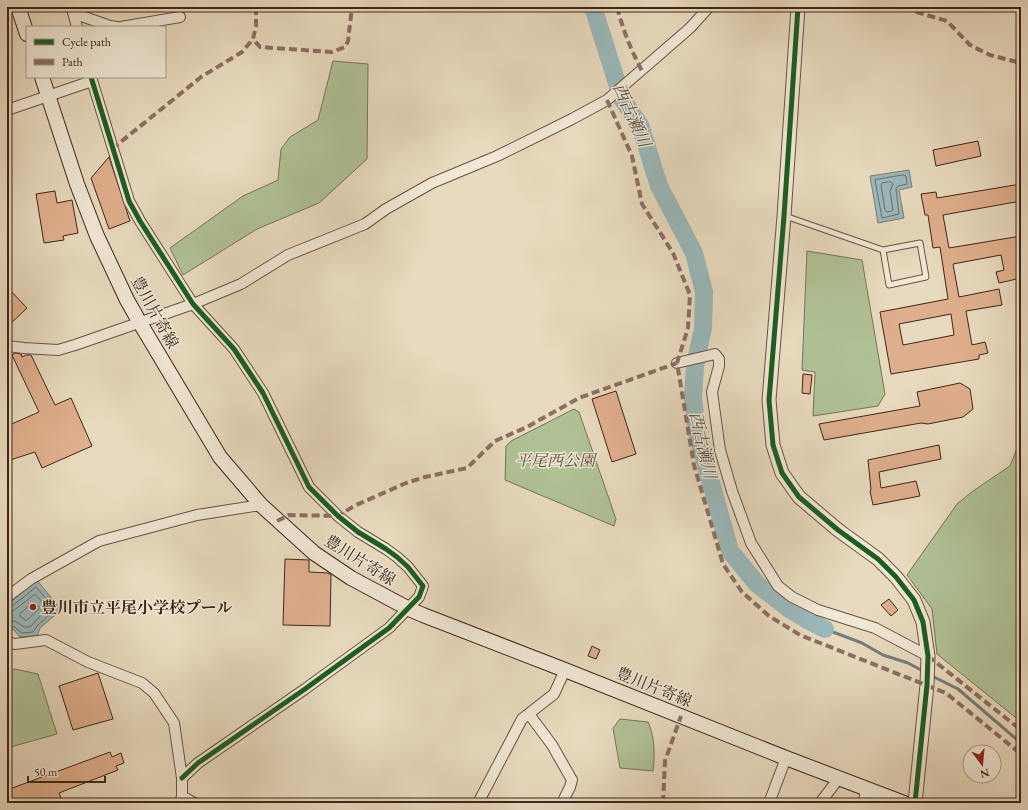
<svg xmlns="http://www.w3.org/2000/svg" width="1028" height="810" font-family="'EB Garamond','Noto Serif JP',serif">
<rect width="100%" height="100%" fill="#e8dabe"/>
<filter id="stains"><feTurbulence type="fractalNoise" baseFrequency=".005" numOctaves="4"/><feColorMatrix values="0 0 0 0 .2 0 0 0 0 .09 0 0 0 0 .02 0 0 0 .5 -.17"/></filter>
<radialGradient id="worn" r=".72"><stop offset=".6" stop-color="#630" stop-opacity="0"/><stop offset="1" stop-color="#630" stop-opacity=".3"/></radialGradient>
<path fill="#b0c196" stroke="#787358" d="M 333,61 L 368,64 L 367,159 L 319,203 L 257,229 L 183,275 L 170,248 L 243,196 L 278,180 L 281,149 L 290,137 L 318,120 Z
M 807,251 L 862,260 L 885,394 L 878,406 L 813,416 L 815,372 L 802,370 Z
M 574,409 L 579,412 L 616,519 L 614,526 L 505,480 L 506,446 L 511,441 Z
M 1021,438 L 1021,722 L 937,654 L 932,609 L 907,575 L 957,504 L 973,491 L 1010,466 Z
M 15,669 L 38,674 L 57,734 L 7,748 L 7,671 Z
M 620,719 L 648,722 C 655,737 655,755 653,771 L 620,768 L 613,728 Z"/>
<path fill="#9ab8ba" stroke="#767d7a" d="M 909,170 L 912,187 L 899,190 L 904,218 L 878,223 L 870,176 Z
M 37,580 L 61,610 L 40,628 L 37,636 L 20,637 L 13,629 L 8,633 L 7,631 L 7,605 Z"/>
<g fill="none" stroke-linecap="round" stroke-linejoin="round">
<path stroke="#6d6e6a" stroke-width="1" d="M 903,175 L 906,176 L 907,184 L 898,186 L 896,189 L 899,214 L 882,218 L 875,180 Z
M 891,182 L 893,184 L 890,191 L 893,210 L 892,211 L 887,212 L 885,210 L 881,185 L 882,183 Z
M 34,602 L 39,607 L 39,609 L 27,620 L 25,620 L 20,616 L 20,614 Z
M 7,608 L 11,607 L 36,587 L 55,609 L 37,626 L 33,632 L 22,633 L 13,626 L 7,629
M 7,613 L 13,611 L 35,594 L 48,608 L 30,627 L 24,627 L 15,621 L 7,622"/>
<path stroke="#767d7a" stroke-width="3" d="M 825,629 L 862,643 L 883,655 L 908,663 L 923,671
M 930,675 L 958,689 L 1021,743"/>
<path stroke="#9ab8ba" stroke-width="18" d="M 593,7 L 622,99 L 640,125 L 659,186 L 694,253 L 704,292 L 703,328 L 695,366 L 693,398 L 697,432 L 730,551 L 757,584 L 789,609 L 811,622 L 825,629"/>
</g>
<path fill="#dfaf8d" stroke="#40251b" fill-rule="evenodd" d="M 978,141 L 981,156 L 936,166 L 933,150 Z
M 109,157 L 130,221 L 109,229 L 91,178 Z
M 1021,184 L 1021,201 L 943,215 L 949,248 L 1021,236 L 1021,278 L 999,283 L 996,272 L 1004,270 L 1001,255 L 953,264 L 959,297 L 999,289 L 1002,305 L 966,311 L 972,345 L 985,342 L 988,353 L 979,355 L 979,359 L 891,374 L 880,312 L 948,299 L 940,247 L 933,248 L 928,215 L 925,215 L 921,194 L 936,192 L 937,198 ZM 951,314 L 954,335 L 903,345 L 899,324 Z
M 55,191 L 57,203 L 72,200 L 78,233 L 63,236 L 64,240 L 44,243 L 36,194 Z
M 7,287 L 27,308 L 7,327 Z
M 15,353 L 21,354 L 22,357 L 26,355 L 31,355 L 55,405 L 71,398 L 92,446 L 42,468 L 35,452 L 7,461 L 7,426 L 39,412 L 12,355 Z
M 803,374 L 812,375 L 810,394 L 802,393 Z
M 960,383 L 970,389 L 973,409 L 963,417 L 928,424 L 921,423 L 824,440 L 819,424 L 920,406 L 917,392 Z
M 616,391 L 636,454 L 612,462 L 592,399 Z
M 939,445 L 941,459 L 879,472 L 881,488 L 916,481 L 920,496 L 873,505 L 870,491 L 871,490 L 868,460 Z
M 285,559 L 309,560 L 309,572 L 328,573 L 331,575 L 330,626 L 283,625 Z
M 889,599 L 898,610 L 891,616 L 881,605 Z
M 592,646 L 600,650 L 596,659 L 588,656 Z
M 98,673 L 113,719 L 73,730 L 59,686 Z
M 110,752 L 112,757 L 121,753 L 124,763 L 116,766 L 118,770 L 59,793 L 63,803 L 46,803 L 44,798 L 29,803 L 7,803 L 7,790 Z"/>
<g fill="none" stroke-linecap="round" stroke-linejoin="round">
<defs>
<path id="service" d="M 785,216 L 883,250 L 920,243 L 926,277 L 889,285 L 883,250"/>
<path id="minor" d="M 72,9 L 77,27
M 73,13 L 110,26 L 117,27
M 121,27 L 180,17
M 91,77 L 129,201 L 140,221 L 193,304 L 234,349 L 263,393 L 309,487 L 338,516 L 358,532 L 386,549 L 397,557 L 408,567 L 423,586 L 419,597 L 389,628 L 305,689 L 198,763 L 182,778
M 7,110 L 92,81
M 7,346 L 24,348 L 58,350 L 75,345 L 193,304 L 241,284 L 288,255 L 365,224 L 386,209 L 432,183 L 497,156 L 572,119 L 607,100 L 690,28 L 709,7
M 677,363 L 715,354 L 719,359 L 719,366 L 712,392 L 720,450 L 732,491 L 751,543 L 778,586 L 792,597 L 818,610 L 875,628 L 928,656
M 7,597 L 31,579 L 99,541 L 197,515 L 261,505
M 7,642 L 15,644 L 46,640 L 88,662 L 142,683 L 154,693 L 174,723 L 182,778 L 182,796 L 180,803
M 529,714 L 552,745 L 572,780 L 570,787 L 562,803
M 182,796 L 194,803
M 478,803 L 522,719 L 554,694 L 565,670
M 769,803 L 786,758
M 820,803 L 839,778
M 863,803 L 867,788"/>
<path id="tertiary" d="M 798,7 L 784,216 L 769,400 L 773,445 L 782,473 L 799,497 L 838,530 L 878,559 L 896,577 L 914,600 L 923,622 L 928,656 L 927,685 L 915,803"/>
<path id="secondary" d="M 18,7 L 27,34
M 42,77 L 77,184 L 97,236 L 127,300 L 140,323 L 220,457 L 261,505 L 314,553 L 351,578 L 409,609 L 423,615 L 565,670 L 786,758 L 904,803"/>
</defs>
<use href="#service" stroke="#6a5244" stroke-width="7"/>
<use href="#minor" stroke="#6a5244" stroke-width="12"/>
<use href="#tertiary" stroke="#6a5244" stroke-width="15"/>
<use href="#secondary" stroke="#40251b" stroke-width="16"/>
<use href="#service" stroke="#f0e7d5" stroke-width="5"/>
<use href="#minor" stroke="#f0e7d5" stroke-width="10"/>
<use href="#tertiary" stroke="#f0e7d5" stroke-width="13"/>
<use href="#secondary" stroke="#f0e7d5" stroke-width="14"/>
<path stroke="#8d6e63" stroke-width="4" stroke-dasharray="8 4" stroke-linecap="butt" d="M 256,7 L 256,26 L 253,39 L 260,47 L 332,52 L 345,47 L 348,41 L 352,7
M 617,7 C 623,30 631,50 642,71
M 905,7 L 913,11 L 947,21 L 970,45 L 990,55 L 1021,63
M 607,100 L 632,156 L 642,204 L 673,253 L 690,295 L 688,328 L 677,363 L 694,465 L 723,564 L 742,592 L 769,616 L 800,635 L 946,693 L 1021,754
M 112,149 L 201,77 L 242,52 L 253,39
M 277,521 L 289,515 L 338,516 L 354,506 L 406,483 L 425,477 L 467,468 L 495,441 L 527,427 L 579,398 L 677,363
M 928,656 L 1021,730
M 663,803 L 665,761 L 681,716"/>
<defs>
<path id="cycleway" d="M 798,7 L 784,216 L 769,400 L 773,445 L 782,473 L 799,497 L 838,530 L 878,559 L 896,577 L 914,600 L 923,622 L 928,656 L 927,685 L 915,803
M 91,77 L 129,201 L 140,221 L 193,304 L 234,349 L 263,393 L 309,487 L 338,516 L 358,532 L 386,549 L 397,557 L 408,567 L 423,586 L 419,597 L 389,628 L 305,689 L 198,763 L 182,778"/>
</defs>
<use href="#cycleway" stroke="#f0e7d5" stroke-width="8"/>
<use href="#cycleway" stroke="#1b5e20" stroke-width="5"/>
</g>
<circle fill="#8f2418" stroke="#f0e7d5" stroke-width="1.5" cx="33" cy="607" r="4"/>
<g text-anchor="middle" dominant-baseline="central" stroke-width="3" stroke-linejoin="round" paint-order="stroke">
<g font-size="16" fill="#40251b" stroke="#f0e7d5">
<text transform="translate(155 312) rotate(61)">豊川片寄線</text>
<text transform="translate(360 560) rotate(32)">豊川片寄線</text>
<text transform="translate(654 687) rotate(22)">豊川片寄線</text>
</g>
<g font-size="16" font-style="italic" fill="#5c4c3a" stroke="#f0e7d5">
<text x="555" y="460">平尾西公園</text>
</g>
<g font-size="16" font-weight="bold" fill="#40251b" stroke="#f0e7d5" text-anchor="start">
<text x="41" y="607">豊川市立平尾小学校プール</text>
</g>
<g font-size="17" font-style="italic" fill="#564a43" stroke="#f0e7d5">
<text transform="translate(632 115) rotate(66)">西古瀬川</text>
<text transform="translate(703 445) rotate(77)">西古瀬川</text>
</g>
</g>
<rect width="1028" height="810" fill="none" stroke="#e8dabe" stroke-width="24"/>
<rect x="8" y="8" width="1012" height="794" fill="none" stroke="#40251b" stroke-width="2"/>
<rect x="12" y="12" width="1004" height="786" fill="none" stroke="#40251b"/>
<rect x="26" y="26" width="140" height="52" fill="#f0e7d5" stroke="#aa998b"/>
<rect x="34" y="39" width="20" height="6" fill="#1b5e20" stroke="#aa998b"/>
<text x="62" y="46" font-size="12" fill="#40251b">Cycle path</text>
<rect x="34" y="59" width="20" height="6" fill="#8d6e63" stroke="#aa998b"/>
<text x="62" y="66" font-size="12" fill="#40251b">Path</text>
<g transform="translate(982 764) rotate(164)"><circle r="19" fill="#f0e7d5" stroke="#aa998b"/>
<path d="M0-3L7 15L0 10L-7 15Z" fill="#8f2418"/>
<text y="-6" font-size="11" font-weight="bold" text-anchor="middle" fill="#40251b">N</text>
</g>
<path d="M28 776v6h77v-6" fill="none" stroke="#40251b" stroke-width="2"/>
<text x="34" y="776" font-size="12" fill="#40251b" stroke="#f0e7d5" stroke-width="3" paint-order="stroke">50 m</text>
<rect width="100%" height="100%" filter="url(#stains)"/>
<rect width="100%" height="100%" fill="url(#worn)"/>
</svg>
